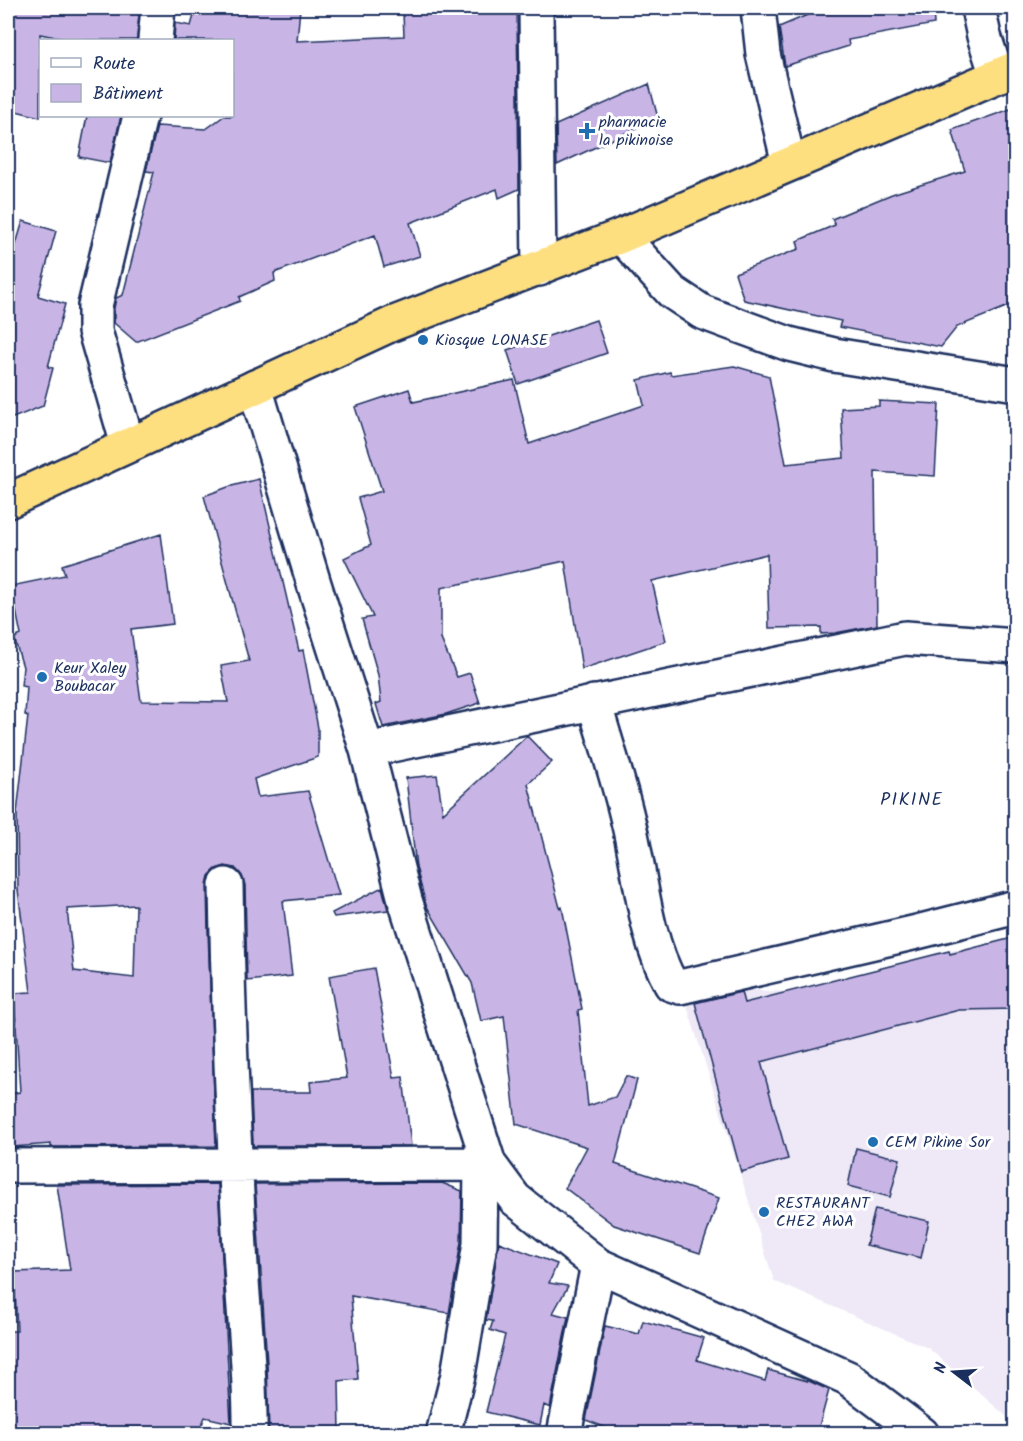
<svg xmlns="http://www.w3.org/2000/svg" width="1023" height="1441" font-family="Kalam,sans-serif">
<rect width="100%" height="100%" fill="#fff"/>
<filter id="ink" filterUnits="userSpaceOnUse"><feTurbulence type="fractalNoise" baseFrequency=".0167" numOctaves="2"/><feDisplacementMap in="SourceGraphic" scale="12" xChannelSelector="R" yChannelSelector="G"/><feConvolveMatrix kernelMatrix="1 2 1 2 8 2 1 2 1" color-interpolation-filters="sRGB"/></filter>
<g filter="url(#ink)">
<path fill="#efe9f7" d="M 1001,940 L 1015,940 L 1015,1424 L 928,1348 L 774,1281 L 686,1003 L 740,989 L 788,992 L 949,951 L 976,947 Z"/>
<path fill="#c9b5e5" stroke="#1b2f5e" stroke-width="1.5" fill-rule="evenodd" d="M 8,8 L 108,8 L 139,14 L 137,40 L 70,40 L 40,34 L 40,117 L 8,109 Z
M 196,8 L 300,8 L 297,41 L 404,36 L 403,13 L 517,8 L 519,189 L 499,198 L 497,189 L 410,223 L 420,256 L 384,267 L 375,235 L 274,273 L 275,281 L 239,297 L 240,301 L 136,342 L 114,323 L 114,308 L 116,298 L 123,295 L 154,172 L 146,171 L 157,126 L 206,129 L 224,116 L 232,116 L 232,40 L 174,40 L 175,23 L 191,26 Z
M 824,8 L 933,8 L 934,24 L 848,40 L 849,46 L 785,66 L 779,27 Z
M 649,84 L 658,118 L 557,165 L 556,125 Z
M 1016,107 L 1016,303 L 957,327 L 941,347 L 839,327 L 841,321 L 744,300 L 735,273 L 799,249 L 797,241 L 835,225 L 832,219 L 892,194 L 965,171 L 952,130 Z
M 87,116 L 121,116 L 110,163 L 79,157 Z
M 23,221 L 56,231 L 38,296 L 65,304 L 48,367 L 53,368 L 43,406 L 8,420 L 8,261 L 11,261 Z
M 596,320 L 607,353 L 518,384 L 507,350 Z
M 734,366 L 769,376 L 786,464 L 844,458 L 841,408 L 879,406 L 879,401 L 939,404 L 935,476 L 875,472 L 877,625 L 835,633 L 821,634 L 821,627 L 769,628 L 767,554 L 652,581 L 666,641 L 582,669 L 565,561 L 441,588 L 441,639 L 457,677 L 470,673 L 480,703 L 446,714 L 383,727 L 376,704 L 381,702 L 378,675 L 362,619 L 373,617 L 344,558 L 371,545 L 358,498 L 382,491 L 355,407 L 409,389 L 413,402 L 514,380 L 529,444 L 644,405 L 638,380 L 670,372 L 671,375 Z
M 259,479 L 299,651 L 303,650 L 318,728 L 318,757 L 254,779 L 258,797 L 308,791 L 339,895 L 283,901 L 292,976 L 247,981 L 245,885 L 242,876 L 235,868 L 225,866 L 216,869 L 209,876 L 207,885 L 208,931 L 216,1146 L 51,1147 L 51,1144 L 12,1147 L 8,1113 L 8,1094 L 20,1092 L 14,993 L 31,992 L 18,890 L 17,813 L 28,716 L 25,715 L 27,687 L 21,686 L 23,667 L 14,638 L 21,635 L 11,586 L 65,575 L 62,565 L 161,534 L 173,624 L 131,629 L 141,701 L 228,702 L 221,666 L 249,661 L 204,496 L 228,487 ZM 136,905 L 134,978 L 74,971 L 67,909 Z
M 527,736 L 552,762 L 528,784 L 560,908 L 562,907 L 582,1009 L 578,1010 L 588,1106 L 615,1097 L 626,1076 L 637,1080 L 615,1164 L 719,1198 L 700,1253 L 614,1225 L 565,1188 L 587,1147 L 516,1124 L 504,1016 L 481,1021 L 472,983 L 426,905 L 416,867 L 406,778 L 437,775 L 443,813 Z
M 382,887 L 388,910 L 334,917 L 332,913 Z
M 1016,937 L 1016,1009 L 959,1010 L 761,1062 L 788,1159 L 741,1172 L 695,1003 L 741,992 L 744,1003 L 949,951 L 950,954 Z
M 374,968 L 394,1078 L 403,1077 L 411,1146 L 253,1146 L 251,1092 L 311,1092 L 310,1082 L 347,1078 L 329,976 Z
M 856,1148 L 900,1159 L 890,1197 L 848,1186 Z
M 442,1183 L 462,1191 L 461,1242 L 449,1313 L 351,1296 L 358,1379 L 339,1381 L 340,1433 L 269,1432 L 267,1363 L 255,1184 Z
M 218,1184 L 231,1423 L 205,1417 L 198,1434 L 12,1434 L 12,1420 L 8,1420 L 8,1331 L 17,1331 L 14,1272 L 70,1270 L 57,1185 Z
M 875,1209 L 929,1221 L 921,1258 L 866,1245 Z
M 499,1242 L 557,1264 L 549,1283 L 568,1286 L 553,1313 L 568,1317 L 550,1408 L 544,1405 L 540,1425 L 486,1412 L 505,1335 L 490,1330 L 493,1321 L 486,1320 Z
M 643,1321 L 704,1338 L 697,1360 L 765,1381 L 768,1370 L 811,1382 L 829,1390 L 817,1434 L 622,1434 L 586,1420 L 605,1326 L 639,1334 Z"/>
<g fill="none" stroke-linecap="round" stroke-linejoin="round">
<defs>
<path id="minor" d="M 536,8 L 539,269
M 758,8 L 763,54 L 789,164
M 978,8 L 984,36 L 997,76
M 155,40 L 158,8
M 621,236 L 672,292 L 702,312 L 745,328 L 789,344 L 834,355 L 1016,384
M 255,387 L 314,584 L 367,750 L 405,900 L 489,1164 L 515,1199 L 598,1265 L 848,1378 L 922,1434
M 128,445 L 95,331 L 95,306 L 140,116
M 594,702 C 605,741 619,781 628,821 C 642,877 643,933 671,984 L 680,987 L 917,932 L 1016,907
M 367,750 L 905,638 L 1016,646
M 226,885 C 228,1006 233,1127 240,1248 C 243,1310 251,1372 250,1434
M 8,1166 L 489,1164
M 443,1434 L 458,1375 L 480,1244 L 481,1164
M 564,1434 L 598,1265"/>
<path id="trunk" d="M 8,501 L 392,324 L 621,236 L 1016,68"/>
</defs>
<use href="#minor" stroke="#1b2f5e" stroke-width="38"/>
<use href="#trunk" stroke="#1b2f5e" stroke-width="38"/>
<use href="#minor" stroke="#fff" stroke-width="33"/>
<use href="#trunk" stroke="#fedf80" stroke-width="33"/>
</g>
</g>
<g fill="#1f6fb2" stroke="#fff" stroke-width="2">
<path d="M584 122h6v6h6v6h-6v6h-6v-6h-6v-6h6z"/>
<circle cx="423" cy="340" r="6"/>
<circle cx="42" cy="677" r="6"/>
<circle cx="873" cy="1142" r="6"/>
<circle cx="764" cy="1212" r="6"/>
</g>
<g text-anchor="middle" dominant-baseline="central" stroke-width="6" stroke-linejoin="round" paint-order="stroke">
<g font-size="16" fill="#1b2f5e" stroke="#fff" text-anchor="start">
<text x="599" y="122">pharmacie<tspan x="599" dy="18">la pikinoise</tspan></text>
<text x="435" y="340">Kiosque LONASE</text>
<text x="54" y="668">Keur Xaley<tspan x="54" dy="18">Boubacar</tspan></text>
<text x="885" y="1142">CEM Pikine Sor</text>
<text x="776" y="1203">RESTAURANT<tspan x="776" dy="18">CHEZ AWA</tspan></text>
</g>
<g font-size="18" letter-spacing="1.5" fill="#1b2f5e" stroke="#fff">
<text x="912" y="800">PIKINE</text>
</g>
</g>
<rect width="1023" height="1441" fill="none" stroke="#fff" stroke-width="30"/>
<rect x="15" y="15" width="993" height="1411" fill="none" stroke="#1b2f5e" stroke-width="2" filter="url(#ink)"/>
<rect x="39" y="39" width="195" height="78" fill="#ffffff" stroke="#a4acbf" stroke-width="1.5"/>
<rect x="51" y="58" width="30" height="9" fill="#ffffff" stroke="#a4acbf" stroke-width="1.5"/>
<text x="93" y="69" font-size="18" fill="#1b2f5e">Route</text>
<rect x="51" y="84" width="30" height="18" fill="#c9b5e5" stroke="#a4acbf" stroke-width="1.5"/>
<text x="93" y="99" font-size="18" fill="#1b2f5e">Bâtiment</text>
<g transform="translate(954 1372) rotate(287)" stroke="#ffffff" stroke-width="4.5" paint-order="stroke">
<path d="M0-4.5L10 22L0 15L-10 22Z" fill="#1b2f5e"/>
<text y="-9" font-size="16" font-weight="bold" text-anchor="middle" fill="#1b2f5e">N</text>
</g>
</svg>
